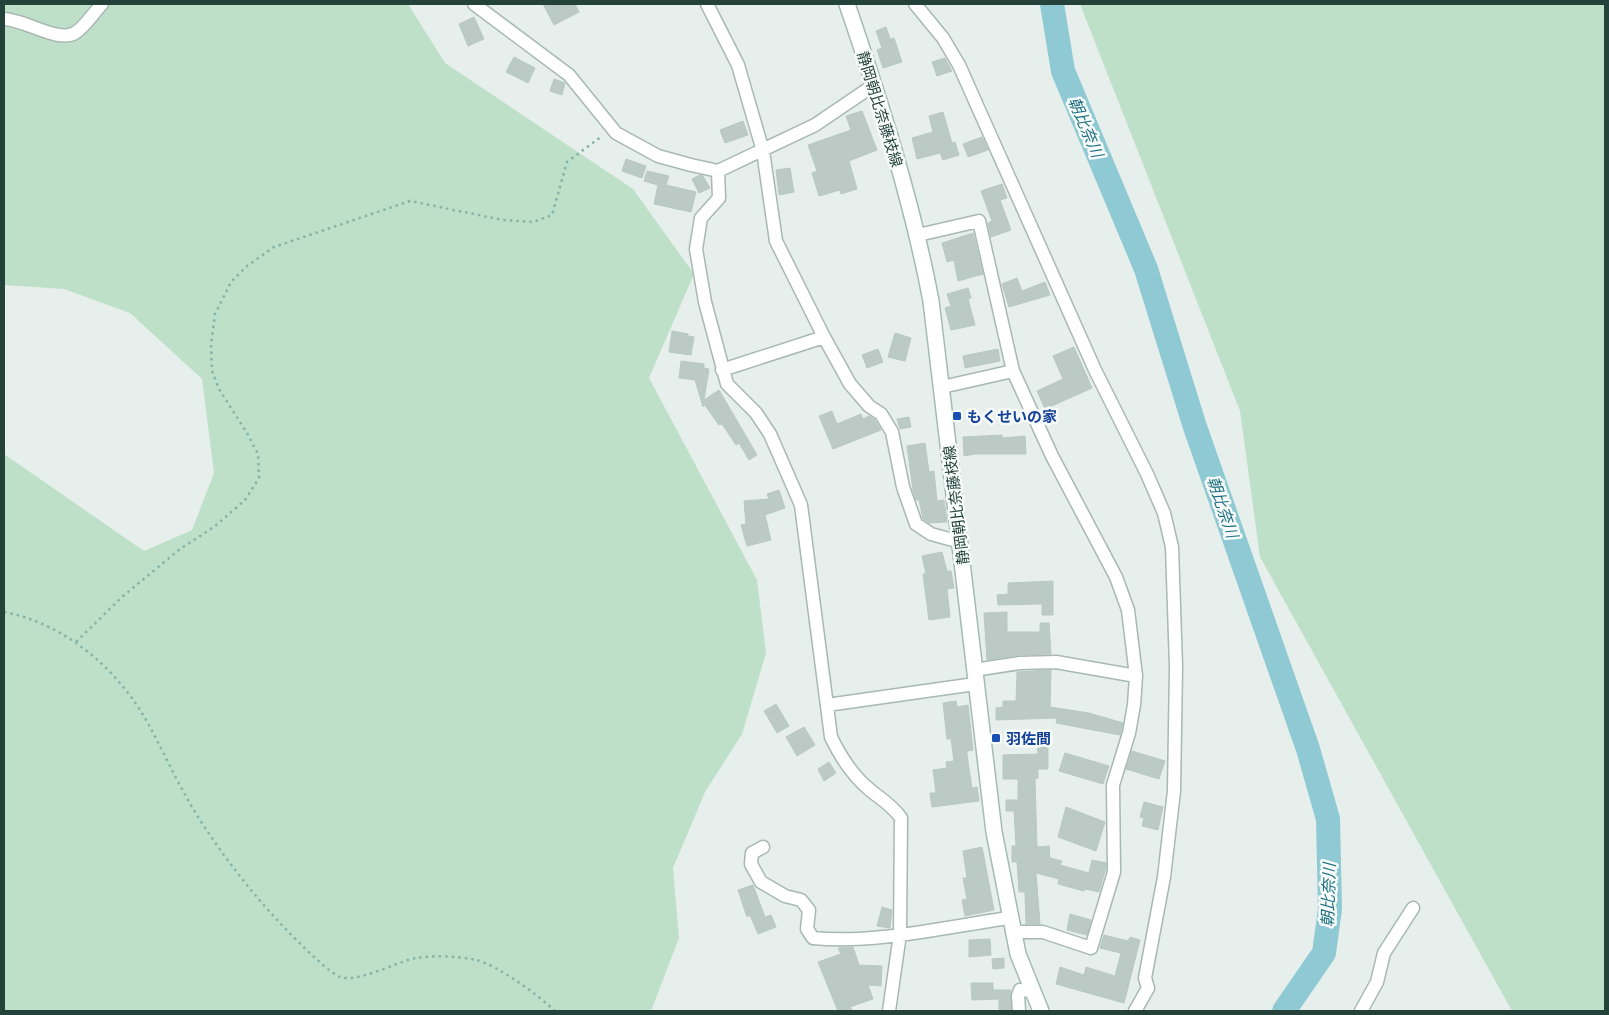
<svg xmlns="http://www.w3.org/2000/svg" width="1609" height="1015" font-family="'Asap Condensed','Noto Sans JP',sans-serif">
<rect width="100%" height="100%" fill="#e6efeb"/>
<path fill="#bfe0c8" d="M 4,4 L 408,4 L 445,63 L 633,189 L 694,274 L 649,378 L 757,580 L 766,653 L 742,734 L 705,792 L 673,868 L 679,938 L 651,1011 L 4,1011 L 4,454 L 144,551 L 192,530 L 214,473 L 202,379 L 130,313 L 64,289 L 4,285 Z
M 1080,4 L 1605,4 L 1605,1011 L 1512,1011 L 1260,557 L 1240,411 Z"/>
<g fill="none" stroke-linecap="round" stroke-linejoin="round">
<path stroke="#8ec9d4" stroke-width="24" d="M 1052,4 L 1063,71 L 1146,269 L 1195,427 L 1308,749 L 1328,819 L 1330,909 L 1324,953 L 1284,1011"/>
</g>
<path fill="#bbcac4" stroke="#b8c9c2" d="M 543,4 L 575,4 L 579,12 L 554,25 Z
M 474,17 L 484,39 L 468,46 L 459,24 Z
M 886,27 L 890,39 L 894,38 L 902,62 L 883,68 L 877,50 L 882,48 L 876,31 Z
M 514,57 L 535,68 L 528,83 L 506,72 Z
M 945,58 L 952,71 L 937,76 L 932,62 Z
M 554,79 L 565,83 L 562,95 L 550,91 Z
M 862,111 L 877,150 L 849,161 L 857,189 L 841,194 L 840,190 L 819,196 L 812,173 L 817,171 L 808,145 L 851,130 L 846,116 Z
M 943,112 L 952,143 L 955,142 L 959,155 L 943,160 L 940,153 L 917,159 L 912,138 L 933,132 L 929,116 Z
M 743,121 L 748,135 L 725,143 L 720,130 Z
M 982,137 L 988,150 L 968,157 L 963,144 Z
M 626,159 L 646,166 L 642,178 L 622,171 Z
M 790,168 L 794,192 L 779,195 L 776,170 Z
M 647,171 L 669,176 L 666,185 L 696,192 L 691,212 L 654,204 L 658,185 L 644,181 Z
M 700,175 L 703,176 L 710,188 L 699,193 L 692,179 Z
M 1002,184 L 1007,198 L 1000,200 L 1011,230 L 991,237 L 988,223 L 992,221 L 981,191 Z
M 973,233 L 983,274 L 958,281 L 954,260 L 947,262 L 942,243 Z
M 1017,278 L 1022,291 L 1045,282 L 1050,295 L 1009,307 L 1002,284 Z
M 968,288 L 971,298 L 968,299 L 975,325 L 951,330 L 945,308 L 951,306 L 947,294 Z
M 672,331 L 688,334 L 688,336 L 694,337 L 691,355 L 669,352 Z
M 895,333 L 911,338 L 905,361 L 888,357 Z
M 1074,347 L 1092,388 L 1045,409 L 1037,391 L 1063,379 L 1053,356 Z
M 878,349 L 883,362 L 867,368 L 862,355 Z
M 998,349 L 1000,361 L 965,368 L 963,356 Z
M 681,361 L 704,364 L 704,368 L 709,369 L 704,400 L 719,390 L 757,455 L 749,460 L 739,443 L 736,445 L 722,424 L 719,425 L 704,404 L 703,407 L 695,380 L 679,378 Z
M 832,411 L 837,424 L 861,414 L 863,419 L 869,416 L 875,420 L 881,430 L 833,449 L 819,416 Z
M 909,417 L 911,427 L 900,429 L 897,419 Z
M 1002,435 L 1002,438 L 1025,436 L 1026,454 L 975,454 L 964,456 L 963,437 Z
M 925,443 L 929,472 L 934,471 L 937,501 L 944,500 L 947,522 L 929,523 L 923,519 L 919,500 L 916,500 L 913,490 L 907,446 Z
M 779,490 L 785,508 L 765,515 L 771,540 L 747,546 L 741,525 L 746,524 L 744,501 L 769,499 L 767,494 Z
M 942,552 L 947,571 L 951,571 L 954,588 L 947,589 L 950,617 L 929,620 L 923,574 L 926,574 L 922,556 Z
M 1053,581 L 1053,615 L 1042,615 L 1042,604 L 998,605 L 997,595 L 1008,594 L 1008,583 Z
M 1007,612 L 1007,632 L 1040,632 L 1040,623 L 1049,623 L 1051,654 L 1019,655 L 987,660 L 984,613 Z
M 1051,670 L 1050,707 L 1089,713 L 1123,723 L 1120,735 L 1056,723 L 1057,718 L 996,720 L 996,708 L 1003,707 L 1003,701 L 1016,701 L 1017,672 Z
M 956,701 L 957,707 L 968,705 L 973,750 L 967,751 L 967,755 L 972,788 L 977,787 L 979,801 L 932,807 L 930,793 L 936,793 L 933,770 L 947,768 L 946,762 L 954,761 L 951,739 L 947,739 L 943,703 Z
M 776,704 L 789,726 L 777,733 L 764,711 Z
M 804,727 L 815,745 L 797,756 L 786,737 Z
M 1037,741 L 1048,741 L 1048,769 L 1038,769 L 1038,778 L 1035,779 L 1037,847 L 1049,846 L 1050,858 L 1062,861 L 1060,865 L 1089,873 L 1092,860 L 1106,863 L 1106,868 L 1099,892 L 1085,889 L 1084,891 L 1058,884 L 1059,879 L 1036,873 L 1040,924 L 1026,924 L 1025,892 L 1019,892 L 1017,862 L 1012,862 L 1012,846 L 1016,846 L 1014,811 L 1006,811 L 1006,800 L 1018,800 L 1018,779 L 1003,779 L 1003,755 L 1038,754 Z
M 1132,751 L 1165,761 L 1159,779 L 1126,769 Z
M 1065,753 L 1109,766 L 1103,784 L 1059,771 Z
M 829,762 L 836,773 L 824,781 L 818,769 Z
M 1144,802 L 1163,807 L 1158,830 L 1142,826 L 1144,818 L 1140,817 Z
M 1066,807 L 1105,822 L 1096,851 L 1058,837 Z
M 982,847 L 994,910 L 965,916 L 962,900 L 967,899 L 963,878 L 967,878 L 963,851 Z
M 753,885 L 765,917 L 771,915 L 776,927 L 758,934 L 750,915 L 747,917 L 738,890 Z
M 882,907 L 892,910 L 890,928 L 877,926 Z
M 1070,914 L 1091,920 L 1087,935 L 1067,930 Z
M 1104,935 L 1128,941 L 1130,937 L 1140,940 L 1124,1003 L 1056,984 L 1060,967 L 1084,975 L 1086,967 L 1115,976 L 1121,953 L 1100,948 Z
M 990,939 L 991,955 L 969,957 L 969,940 Z
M 853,947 L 859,965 L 882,966 L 881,986 L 868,985 L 873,999 L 850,1007 L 853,1011 L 838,1011 L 818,962 L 841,954 L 838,948 Z
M 1004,958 L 1004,968 L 993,969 L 992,959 Z
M 971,983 L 993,983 L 993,990 L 1011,990 L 1011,1010 L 999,1010 L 999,999 L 972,1000 Z"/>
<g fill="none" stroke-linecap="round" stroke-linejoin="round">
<defs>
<path id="street" d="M 474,4 L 569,75 L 616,133 L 658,156 L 691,165 L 718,171 L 815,125 L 874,85
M 707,4 L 738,65 L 763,151 L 776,241 L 824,337 L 850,384 L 869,406 L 881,414 L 892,432 L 903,487 L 916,524 L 931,534 L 960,542
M 915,4 L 943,38 L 959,65 L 1095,370 L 1147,474 L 1164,513 L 1172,547 L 1176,667 L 1174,791 L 1164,877 L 1145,978 L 1148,988 L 1135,1011
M 4,19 C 26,20 58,43 75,33 C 85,27 94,12 102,4
M 718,171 L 719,198 L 701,218 L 696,249 L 705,302 L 727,384 L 756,413 L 770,434 L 801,505 L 831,737 C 840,756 853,776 870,790 C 881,799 893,806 901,818 L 900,934 L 889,1011
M 918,235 L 979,221 L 1013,371 L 1052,456 L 1116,577 L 1128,610 L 1136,676 L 1134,705 L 1129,733 L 1113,785 L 1114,872 L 1091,948 L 1043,932 L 1012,932
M 722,370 L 824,337
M 942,387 L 1013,371
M 974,670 L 1020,663 L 1056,662 L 1136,676
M 827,705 L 975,684
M 763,847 L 752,853 L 751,864 L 761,882 L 785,896 L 801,900 L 809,910 L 807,929 L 813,938 C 877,944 945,927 1009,918
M 1019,1011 L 1018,996 L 1020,990 L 1031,991
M 1361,1011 L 1377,982 L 1384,953 L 1413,908"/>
<path id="secondary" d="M 847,4 C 880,101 912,200 931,301 L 994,832 L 1018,954 L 1041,1011"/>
</defs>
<use href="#street" stroke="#a8b8b2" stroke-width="15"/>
<use href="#secondary" stroke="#a4bbb3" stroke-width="18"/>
<path stroke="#86b3a5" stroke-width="2.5" stroke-dasharray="2.5 4" stroke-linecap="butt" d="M 4,612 C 67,624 120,671 150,727 C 168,761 184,797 206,829 C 239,879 279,926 324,966 C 328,969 335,975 340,977 C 358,983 396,962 416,958 C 434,955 459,956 476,960 C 498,965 539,996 555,1011
M 76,642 L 122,597 L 180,549 L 214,527 L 245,500 L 259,478 L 258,454 L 247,433 L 219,389 L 212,371 L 211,345 L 215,314 L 231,282 L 247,266 L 274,247 L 410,201 L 503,220 L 533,222 L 552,215 L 567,162 L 602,136"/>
<use href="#street" stroke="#fff" stroke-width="12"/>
<use href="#secondary" stroke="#fff" stroke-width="15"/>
</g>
<g fill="#1a4fb4" stroke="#f7fbf9" stroke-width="2">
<rect x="952" y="411" width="10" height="10" rx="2.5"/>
<rect x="991" y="733" width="10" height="10" rx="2.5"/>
</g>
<g text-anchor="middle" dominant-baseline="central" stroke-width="5" stroke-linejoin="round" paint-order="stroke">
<g font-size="15" fill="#24423a" stroke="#f7fbf9">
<text transform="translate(880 109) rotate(73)">静岡朝比奈藤枝線</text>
<text transform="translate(956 505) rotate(-97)">静岡朝比奈藤枝線</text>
</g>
<g font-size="15" font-weight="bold" fill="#164399" stroke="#f7fbf9" text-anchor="start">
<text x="967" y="416">もくせいの家</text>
<text x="1006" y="738">羽佐間</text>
</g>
<g font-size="16" font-style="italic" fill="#1c6f80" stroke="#f7fbf9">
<text transform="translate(1086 127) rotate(67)">朝比奈川</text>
<text transform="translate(1223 507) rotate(71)">朝比奈川</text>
<text transform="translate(1328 895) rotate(-88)">朝比奈川</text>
</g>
</g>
<rect width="1609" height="1015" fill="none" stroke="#24423a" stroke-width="10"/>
</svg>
